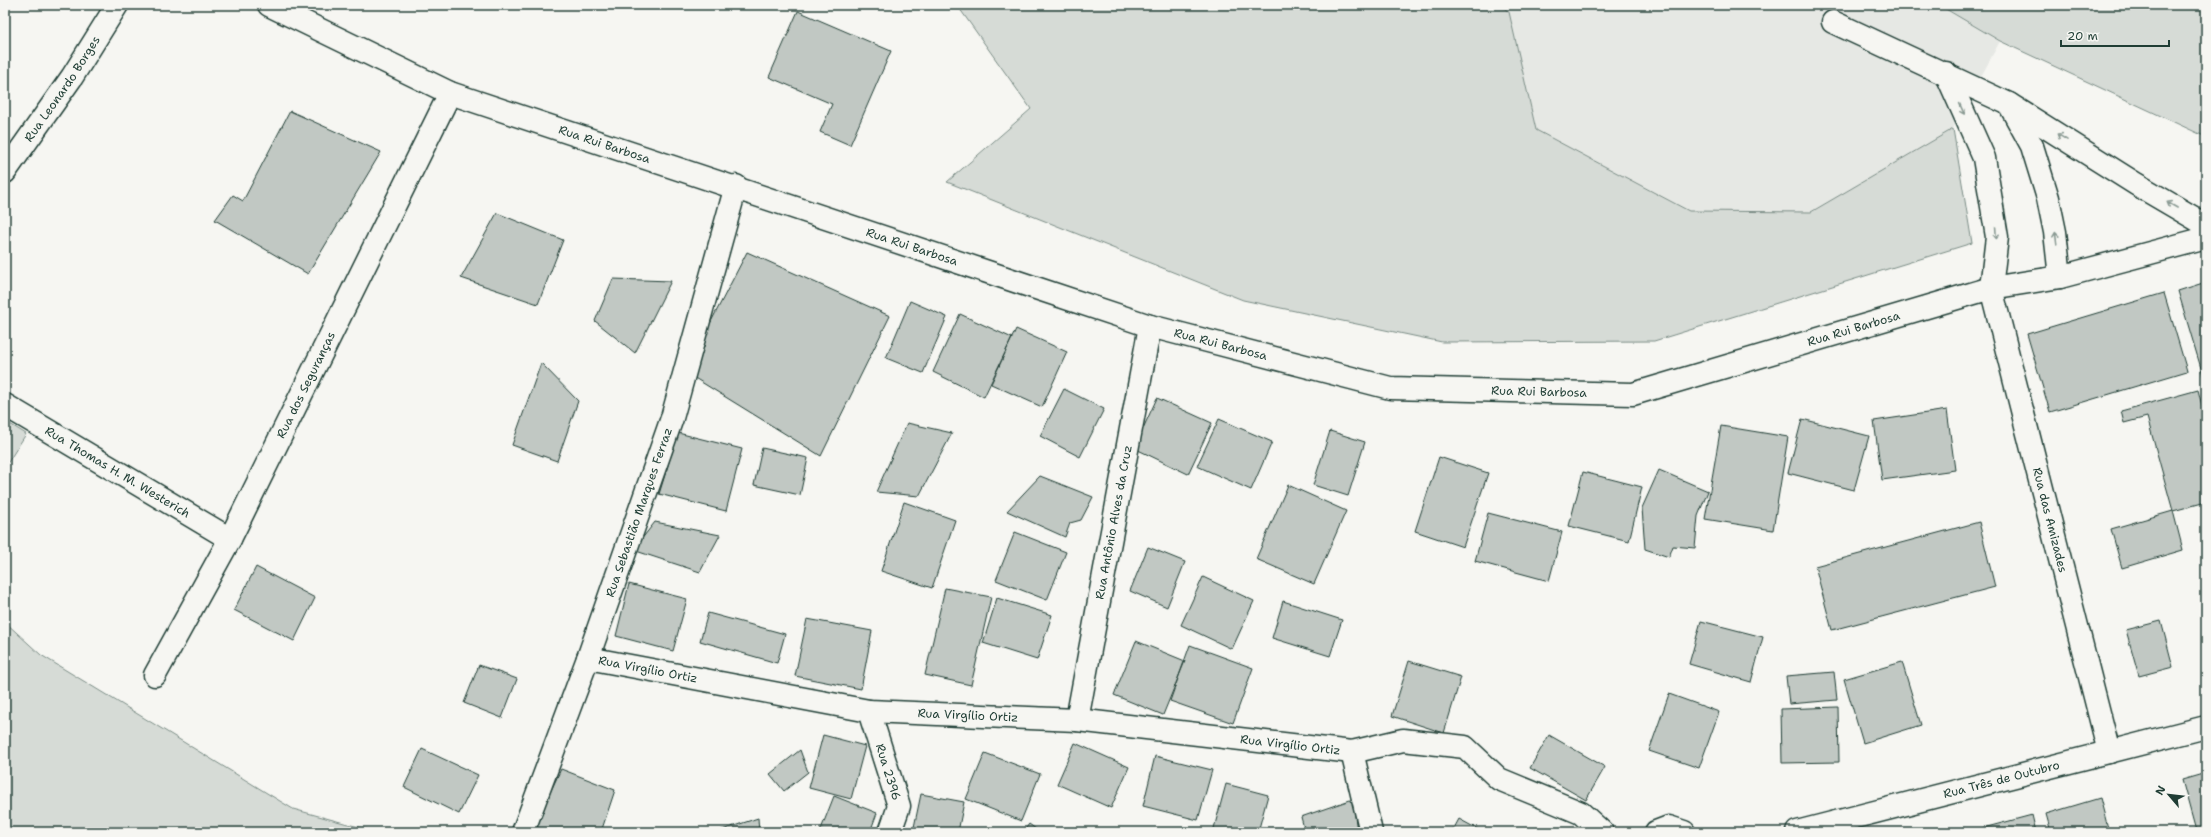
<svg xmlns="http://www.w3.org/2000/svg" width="2211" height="837" font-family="'Shantell Sans',sans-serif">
<rect width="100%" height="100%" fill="#f6f6f2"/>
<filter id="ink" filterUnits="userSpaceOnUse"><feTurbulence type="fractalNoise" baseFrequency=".025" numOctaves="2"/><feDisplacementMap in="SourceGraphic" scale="8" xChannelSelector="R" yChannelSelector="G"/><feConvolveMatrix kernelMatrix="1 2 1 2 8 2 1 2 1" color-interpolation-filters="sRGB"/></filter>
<g filter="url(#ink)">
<path fill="#e6e8e4" d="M 1500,5 L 1939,5 L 2000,41 L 1953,129 L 1811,212 L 1689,211 L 1536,130 L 1509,12 Z"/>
<path fill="#d6dbd6" stroke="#7a8c85" d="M 957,5 L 1500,5 L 1509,12 L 1536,130 L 1689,211 L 1811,212 L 1953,129 L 1972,243 L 1654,341 L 1442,342 L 1243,300 L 947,182 L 1031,109 Z
M 1939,5 L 2206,5 L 2206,137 L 2000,41 Z
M 5,421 L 26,434 L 5,467 Z
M 5,622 L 41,655 L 293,809 L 377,832 L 5,832 Z"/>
<path fill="#c1c8c3" stroke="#1f3d34" d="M 798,11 L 891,51 L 850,145 L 820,132 L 832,104 L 769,77 Z
M 290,111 L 381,152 L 308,274 L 215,220 L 233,195 L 243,201 Z
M 497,213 L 563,240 L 538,304 L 461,278 Z
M 747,252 L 890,316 L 821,456 L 685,372 Z
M 613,279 L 671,281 L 635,353 L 595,321 Z
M 2206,282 L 2206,385 L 2178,291 Z
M 2164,293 L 2187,371 L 2050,412 L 2027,334 Z
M 910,301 L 947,317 L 923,373 L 886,358 Z
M 960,314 L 1012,338 L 984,397 L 933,372 Z
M 1016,329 L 1067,352 L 1042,407 L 991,384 Z
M 541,363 L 578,401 L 557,461 L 512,445 Z
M 1064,389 L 1104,409 L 1080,457 L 1040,436 Z
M 2198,390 L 2206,421 L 2206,502 L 2173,511 L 2147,417 L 2124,423 L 2121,411 Z
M 1157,398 L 1212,423 L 1188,474 L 1134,448 Z
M 1947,410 L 1955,470 L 1882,480 L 1874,421 Z
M 1219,419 L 1272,442 L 1251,490 L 1197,466 Z
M 1802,419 L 1869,436 L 1854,490 L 1788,473 Z
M 907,423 L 952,433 L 919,496 L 876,492 Z
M 1721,426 L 1788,437 L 1773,530 L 1705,519 Z
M 1330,431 L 1365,442 L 1348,496 L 1313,485 Z
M 678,433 L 742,449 L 726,511 L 659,494 Z
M 762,448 L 808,458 L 800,495 L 754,485 Z
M 1439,457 L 1488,473 L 1463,547 L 1415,531 Z
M 1659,470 L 1708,491 L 1698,516 L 1695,548 L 1673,546 L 1669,557 L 1645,549 L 1642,508 Z
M 1583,472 L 1642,487 L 1629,541 L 1569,526 Z
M 1040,476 L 1093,497 L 1081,520 L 1070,523 L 1065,537 L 1007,511 Z
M 1288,485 L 1346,511 L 1314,584 L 1256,559 Z
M 904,502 L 955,520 L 932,588 L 881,571 Z
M 2173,511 L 2183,550 L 2122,568 L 2111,529 Z
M 1488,513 L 1562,532 L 1549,581 L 1475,561 Z
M 655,522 L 720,535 L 700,572 L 633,550 Z
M 1979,522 L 1995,587 L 1832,630 L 1815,566 Z
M 1015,532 L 1066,552 L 1047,600 L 996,580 Z
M 1148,547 L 1185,562 L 1167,607 L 1130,591 Z
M 256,567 L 315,598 L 294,641 L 234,610 Z
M 1203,577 L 1254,601 L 1232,649 L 1181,625 Z
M 629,584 L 687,599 L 673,651 L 616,636 Z
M 945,588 L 991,597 L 971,685 L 925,675 Z
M 997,598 L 1052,615 L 1037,660 L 983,643 Z
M 1283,601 L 1342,620 L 1330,656 L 1272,638 Z
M 708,613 L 785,634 L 777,663 L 700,641 Z
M 807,619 L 872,631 L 861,689 L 795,676 Z
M 1701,621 L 1763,637 L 1751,682 L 1689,664 Z
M 2161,621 L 2173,667 L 2139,676 L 2126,630 Z
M 1136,641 L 1185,661 L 1163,715 L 1114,695 Z
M 1190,645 L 1253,668 L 1233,723 L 1170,701 Z
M 1409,661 L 1461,677 L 1444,733 L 1392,716 Z
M 1902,662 L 1921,725 L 1863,743 L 1844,679 Z
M 479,665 L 517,679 L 502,718 L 464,703 Z
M 1834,672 L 1837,700 L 1789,704 L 1786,676 Z
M 1669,694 L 1719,712 L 1699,768 L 1649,751 Z
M 1838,707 L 1839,762 L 1782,763 L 1781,709 Z
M 823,735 L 865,746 L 851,799 L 809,788 Z
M 1549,735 L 1605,767 L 1586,800 L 1530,768 Z
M 1075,743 L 1129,767 L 1111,808 L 1057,784 Z
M 422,749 L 478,775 L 459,814 L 404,787 Z
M 800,750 L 808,772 L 784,791 L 770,774 Z
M 985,753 L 1040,774 L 1021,821 L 966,799 Z
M 1155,756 L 1212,770 L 1198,820 L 1143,806 Z
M 561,769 L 615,790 L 601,832 L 532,831 Z
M 2206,773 L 2206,828 L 2196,831 L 2182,780 Z
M 1226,784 L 1268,795 L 1258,832 L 1213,832 Z
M 921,794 L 964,802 L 958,832 L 913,832 Z
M 834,796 L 877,813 L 870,832 L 820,832 Z
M 2100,798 L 2109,832 L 2051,832 L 2046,814 Z
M 1353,799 L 1357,832 L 1305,832 L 1301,817 Z
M 2032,815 L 2036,832 L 1972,832 L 1972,831 Z
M 758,818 L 759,832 L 716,832 Z
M 1459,819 L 1483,832 L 1452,832 Z
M 1029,824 L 1040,832 L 1023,832 Z"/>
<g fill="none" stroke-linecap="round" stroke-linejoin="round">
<defs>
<g id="minor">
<path d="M 1833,22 L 2009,104 L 2032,146 L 2048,198 L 2055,232 L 2060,277"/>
<path id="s1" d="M 1946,73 L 1984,158 L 1997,237 L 1991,288 L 2109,752"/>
<path id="s2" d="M 5,172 L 72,77 L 117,5"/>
<path id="s3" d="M 5,405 L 230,539"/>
<path id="s4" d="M 588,658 L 869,711 L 1077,720 L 1352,752 L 1403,740 L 1465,747 L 1499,779 L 1581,813 L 1602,832"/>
<path id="s5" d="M 155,675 L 230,539 L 450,93"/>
<path id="s6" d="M 869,711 L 899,806 L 890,832"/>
<path id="s7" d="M 1077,720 L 1150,326"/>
<path d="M 1352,752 L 1371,832"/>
<path id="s8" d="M 523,832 L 588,658 L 672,418 L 736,186"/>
<path d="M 1656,832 L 1669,827 L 1684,832"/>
<path id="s9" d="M 1797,832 L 2206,727"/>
</g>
<g id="major">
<path id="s10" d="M 269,5 L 450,93 L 1150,326 L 1390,388 L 1633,394 L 1991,288 L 2060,277 L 2206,238"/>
<path d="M 2009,104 L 2136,184 L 2206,225"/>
</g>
</defs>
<use href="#minor" stroke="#1f3d34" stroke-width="25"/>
<use href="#major" stroke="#1f3d34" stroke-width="25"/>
<use href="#minor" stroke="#f6f6f2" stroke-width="22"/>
<use href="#major" stroke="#f6f6f2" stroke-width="22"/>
</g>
<defs><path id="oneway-shaft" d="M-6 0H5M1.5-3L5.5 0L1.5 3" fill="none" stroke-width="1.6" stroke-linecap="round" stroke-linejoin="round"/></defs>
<g stroke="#8a9a93">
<use href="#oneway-shaft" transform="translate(1962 109) rotate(66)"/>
<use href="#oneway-shaft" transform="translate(2062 137) rotate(-148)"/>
<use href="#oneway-shaft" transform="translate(2172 205) rotate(-150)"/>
<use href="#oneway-shaft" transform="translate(1996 233) rotate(86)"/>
<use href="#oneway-shaft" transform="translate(2056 238) rotate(-97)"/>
</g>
</g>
<g text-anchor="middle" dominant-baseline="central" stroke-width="3" stroke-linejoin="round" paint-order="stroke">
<g font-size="12" fill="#1f3d34" stroke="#f6f6f2">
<text stroke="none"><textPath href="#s2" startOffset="101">Rua Leonardo Borges</textPath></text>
<text stroke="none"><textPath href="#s10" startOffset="364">Rua Rui Barbosa</textPath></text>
<text stroke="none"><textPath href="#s10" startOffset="688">Rua Rui Barbosa</textPath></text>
<text stroke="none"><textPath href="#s10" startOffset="1660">Rua Rui Barbosa</textPath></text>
<text stroke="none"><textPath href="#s10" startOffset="1012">Rua Rui Barbosa</textPath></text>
<text stroke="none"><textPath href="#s5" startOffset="327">Rua dos Seguranças</textPath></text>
<text stroke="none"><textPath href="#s10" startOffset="1336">Rua Rui Barbosa</textPath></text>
<text stroke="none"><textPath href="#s3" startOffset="131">Rua Thomas H. M. Westerich</textPath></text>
<text stroke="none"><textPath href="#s8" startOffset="340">Rua Sebastião Marques Ferraz</textPath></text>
<text stroke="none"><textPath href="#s1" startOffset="464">Rua das Amizades</textPath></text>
<text stroke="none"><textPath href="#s7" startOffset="201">Rua Antônio Alves da Cruz</textPath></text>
<text stroke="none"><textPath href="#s4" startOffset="61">Rua Virgílio Ortiz</textPath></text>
<text stroke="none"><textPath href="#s4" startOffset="385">Rua Virgílio Ortiz</textPath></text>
<text stroke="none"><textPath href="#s4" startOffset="709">Rua Virgílio Ortiz</textPath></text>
<text stroke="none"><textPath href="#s6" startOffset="64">Rua 2396</textPath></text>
<text stroke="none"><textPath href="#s9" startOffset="211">Rua Três de Outubro</textPath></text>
</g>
</g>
<rect width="2211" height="837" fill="none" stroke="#f6f6f2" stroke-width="20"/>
<rect x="10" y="10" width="2191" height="817" fill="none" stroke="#1f3d34" stroke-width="1.5" filter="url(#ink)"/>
<g transform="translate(2169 795) rotate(298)" stroke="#f6f6f2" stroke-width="3" paint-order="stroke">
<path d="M0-3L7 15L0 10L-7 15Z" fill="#1f3d34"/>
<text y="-6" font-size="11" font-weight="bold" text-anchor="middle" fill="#1f3d34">N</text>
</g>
<path d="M2061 40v6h108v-6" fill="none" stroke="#1f3d34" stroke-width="2"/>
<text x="2067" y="40" font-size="12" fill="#1f3d34" stroke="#f6f6f2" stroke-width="3" paint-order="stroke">20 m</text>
</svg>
